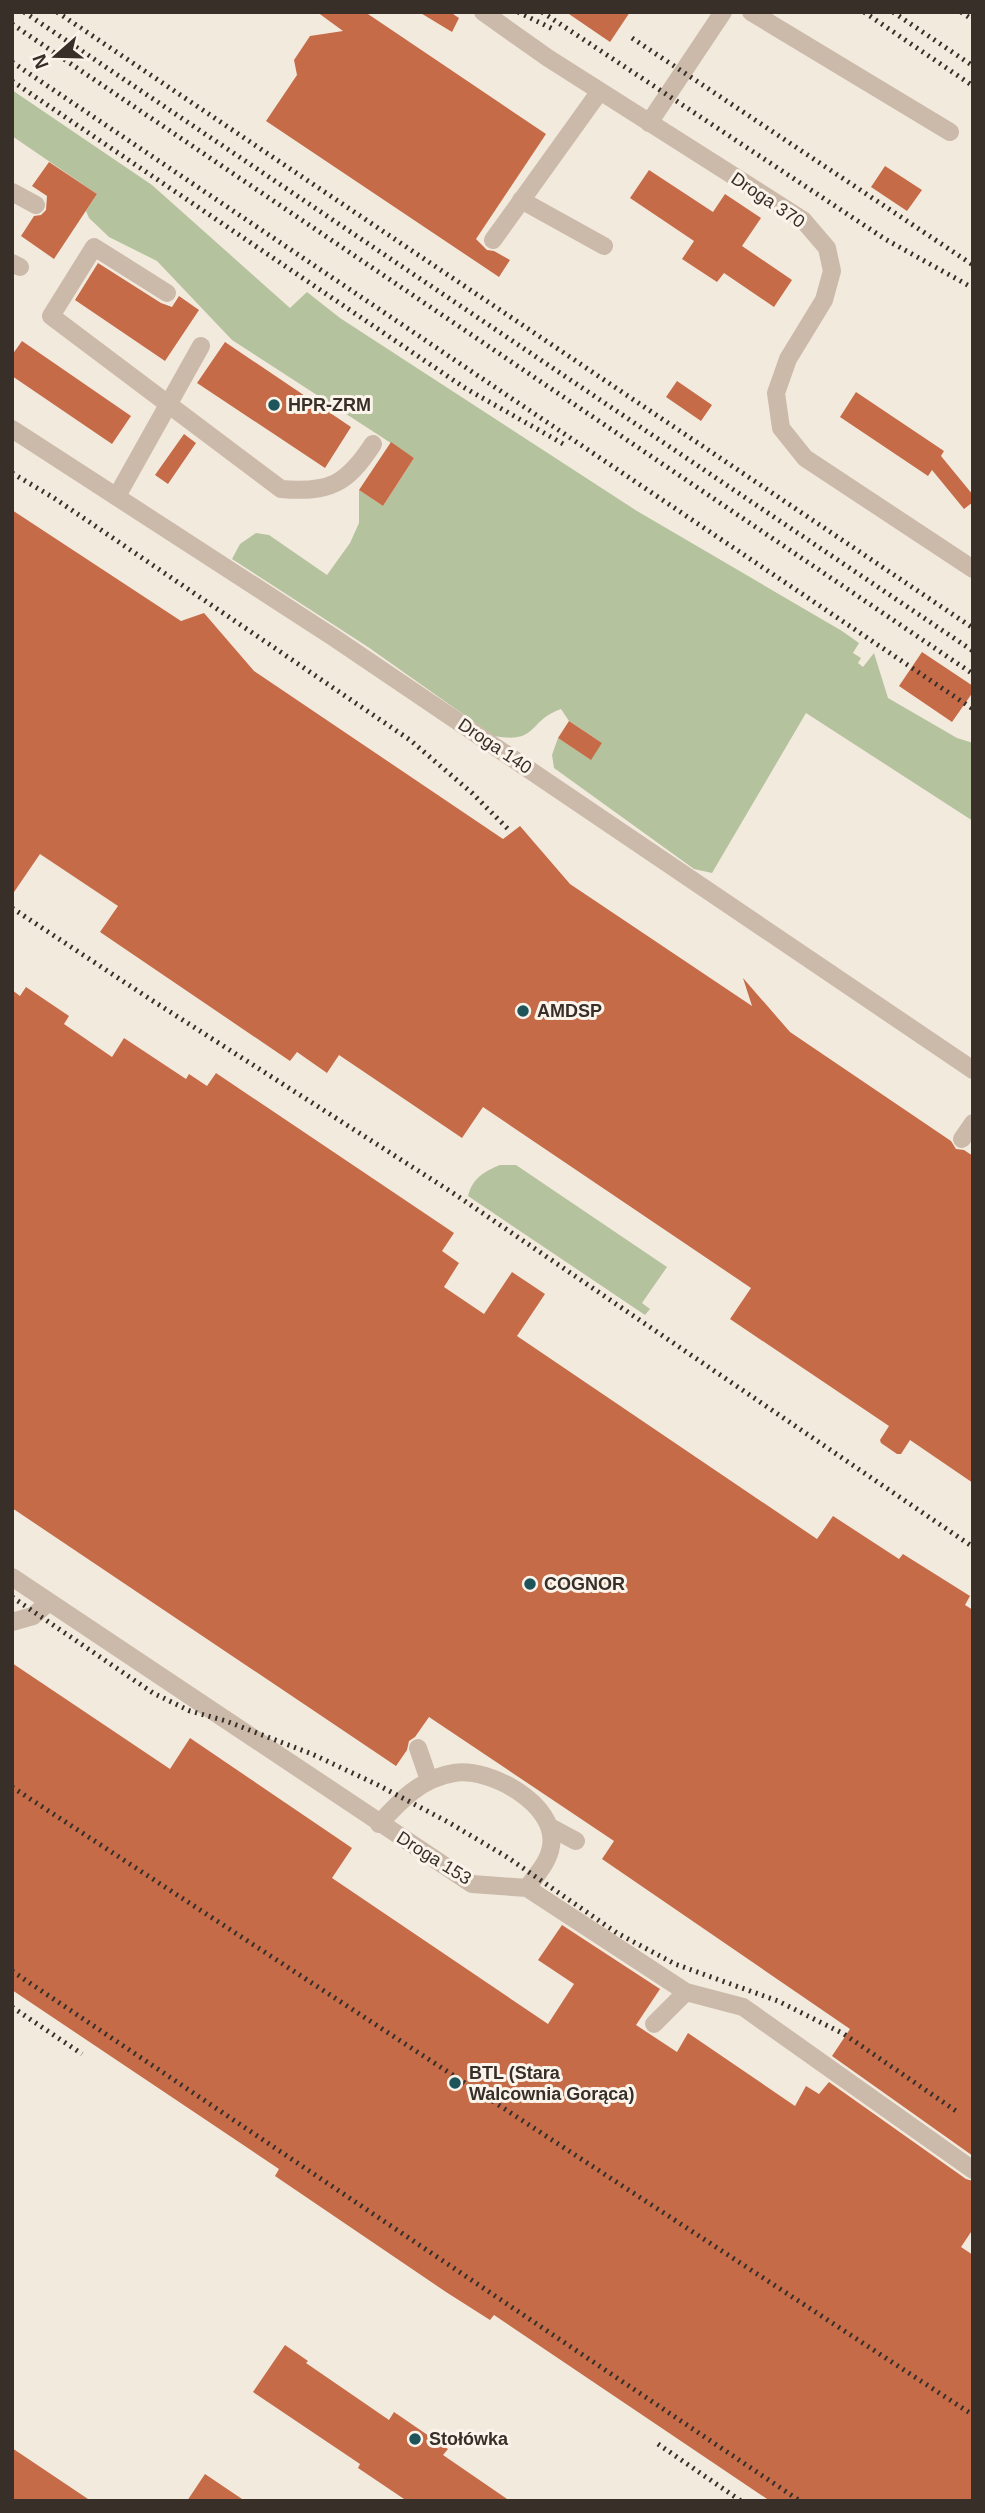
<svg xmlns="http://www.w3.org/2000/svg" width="985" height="2513" font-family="Arial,sans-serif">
<rect width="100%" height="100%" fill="#f3eade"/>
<path fill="#b5c29e" d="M 12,90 L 152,185 L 290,308 L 307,292 L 340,318 L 637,511 L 842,631 L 859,643 L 853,653 L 861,658 L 858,663 L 863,667 L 874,653 L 888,698 L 957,738 L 973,743 L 973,821 L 806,713 L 712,873 L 694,869 L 554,768 L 552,755 L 558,738 L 590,759 L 602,743 L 569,721 L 561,709 C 527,721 539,744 494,736 L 368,647 L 232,559 L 240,544 L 256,533 L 269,535 L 327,575 L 350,543 L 359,523 L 359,490 L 383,506 L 414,458 L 232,340 L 157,261 L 109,237 L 89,218 L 86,211 L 97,194 L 12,136 Z
M 500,1165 L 516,1165 L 667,1267 L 642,1303 L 650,1309 L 645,1315 L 468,1196 C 473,1178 483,1172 500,1165 Z"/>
<path fill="#c66b48" d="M 317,12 L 365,12 L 546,134 L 476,239 L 487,250 L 494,251 L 510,260 L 499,277 L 266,121 L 297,75 L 294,60 L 310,36 L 343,31 Z
M 419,12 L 450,12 L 459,18 L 452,32 Z
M 566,12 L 630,12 L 610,42 Z
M 49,162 L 97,194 L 54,259 L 21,236 L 34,216 L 41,215 L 46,210 L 47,196 L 32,186 Z
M 885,166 L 922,190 L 907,211 L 871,187 Z
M 649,170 L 713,212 L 725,194 L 761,218 L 742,246 L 792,280 L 774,307 L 724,273 L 717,282 L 682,259 L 694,241 L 630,198 Z
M 98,263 L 161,303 L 172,307 L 179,296 L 199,310 L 165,361 L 75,300 Z
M 22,341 L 131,416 L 112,444 L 12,376 L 12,355 Z
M 225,342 L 351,427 L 325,468 L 197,383 Z
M 677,381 L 712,405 L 701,421 L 666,397 Z
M 856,392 L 944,451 L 941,456 L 973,495 L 973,502 L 964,509 L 932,470 L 928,476 L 840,417 Z
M 184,434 L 196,443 L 168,484 L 155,475 Z
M 391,442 L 414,458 L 383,506 L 359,490 Z
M 12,510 L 181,621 L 204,613 L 254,671 L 503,839 L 520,826 L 570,884 L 752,1006 L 743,978 L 790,1032 L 951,1141 L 956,1149 L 964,1150 L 973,1156 L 973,1483 L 910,1440 L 901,1454 L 897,1454 L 881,1443 L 880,1440 L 889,1426 L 730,1319 L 751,1288 L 483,1107 L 462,1138 L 339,1055 L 327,1073 L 297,1052 L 290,1061 L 100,932 L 118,906 L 40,854 L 12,895 Z
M 922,652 L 973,686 L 973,692 L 952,722 L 899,686 Z
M 569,721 L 602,743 L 591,760 L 558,738 Z
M 26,987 L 69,1016 L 64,1024 L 112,1057 L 124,1038 L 186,1079 L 189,1074 L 207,1086 L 216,1073 L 454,1233 L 442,1251 L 459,1263 L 444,1287 L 484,1314 L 512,1272 L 545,1294 L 517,1336 L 817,1539 L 833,1516 L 899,1559 L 903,1554 L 970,1596 L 965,1605 L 973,1610 L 973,2156 L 832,2056 L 850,2029 L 602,1859 L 614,1841 L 429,1717 L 415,1737 L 409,1741 L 407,1750 L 396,1766 L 12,1508 L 12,990 L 20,996 Z
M 12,1663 L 170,1769 L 190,1738 L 352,1848 L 332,1878 L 548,2024 L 574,1984 L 538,1960 L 562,1925 L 660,1989 L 636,2025 L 677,2052 L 688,2033 L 795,2106 L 806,2086 L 819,2094 L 829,2082 L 966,2179 L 973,2181 L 973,2229 L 961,2247 L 973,2255 L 973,2501 L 770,2501 L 494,2315 L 490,2320 L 446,2292 L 275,2176 L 279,2169 L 12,1990 Z
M 285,2345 L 308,2361 L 306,2363 L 389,2420 L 394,2412 L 448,2449 L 443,2455 L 510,2501 L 407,2501 L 358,2468 L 360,2464 L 253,2392 Z
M 12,2448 L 91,2501 L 12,2501 Z
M 205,2474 L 245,2501 L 187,2501 Z"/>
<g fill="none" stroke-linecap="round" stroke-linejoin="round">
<path stroke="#cbbaaa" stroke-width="18" d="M 483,12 L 548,58 L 803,220 L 827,248 L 832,271 L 824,300 L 788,359 L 776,393 L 781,428 L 805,458 L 973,569
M 751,12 L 950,132
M 649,123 L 723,12
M 12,192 L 36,205
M 521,200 L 604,246
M 493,240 L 600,91
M 12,263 L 20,267
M 167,293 L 94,247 L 51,316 L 281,489 C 330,493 347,484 373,444
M 12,429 L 333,637 L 973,1070
M 117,496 L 201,346
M 962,1139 L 973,1123
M 12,1577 L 472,1884 L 527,1888 L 686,1992 L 743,2007 L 973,2170
M 12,1622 L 33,1616 L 49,1602
M 418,1748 L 429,1780
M 379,1824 C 400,1801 421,1778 454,1773 C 489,1767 558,1804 551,1846 C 549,1862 536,1875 527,1888
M 550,1827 L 576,1841
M 654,2024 L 686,1992"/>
<path stroke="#382f29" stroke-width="5" stroke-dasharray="2 5" stroke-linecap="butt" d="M 24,12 L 973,651
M 57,12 L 973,628
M 518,12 L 555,30
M 542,12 L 885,239 L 973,288
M 864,12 L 973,86
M 893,12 L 973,66
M 961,12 L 973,20
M 12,24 L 973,674
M 632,38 L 973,265
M 12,62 L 973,709
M 12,81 L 465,388 L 565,445
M 12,473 L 54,498 L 410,740 L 472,793 L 510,831
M 12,908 L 150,999 L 453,1193 L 973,1547
M 12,1597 L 153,1693 L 190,1711 L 226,1721 L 312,1754 L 378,1785 L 448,1822 L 507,1857 L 617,1933 L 675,1964 L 778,2001 L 844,2034 L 959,2113
M 12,1787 L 973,2415
M 12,1971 L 800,2501
M 12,2007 L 82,2054
M 658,2444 L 741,2501"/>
</g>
<g fill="#1e555b" stroke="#faf4eb" stroke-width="2.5">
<circle cx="274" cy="405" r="7"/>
<circle cx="523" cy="1011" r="7"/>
<circle cx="530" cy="1584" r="7"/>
<circle cx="455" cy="2083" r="7"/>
<circle cx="415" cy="2439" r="7"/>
</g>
<g text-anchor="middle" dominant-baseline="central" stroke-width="6" stroke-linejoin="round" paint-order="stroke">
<g font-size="18" fill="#382f29" stroke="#faf4eb">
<text transform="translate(768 200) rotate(34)">Droga 370</text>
<text transform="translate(495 746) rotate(34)">Droga 140</text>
<text transform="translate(434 1858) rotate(32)">Droga 153</text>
</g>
<g font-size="18" font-weight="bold" fill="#382f29" stroke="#faf4eb" text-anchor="start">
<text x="288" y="405">HPR-ZRM</text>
<text x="537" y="1011">AMDSP</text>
<text x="544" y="1584">COGNOR</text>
<text x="469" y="2073">BTL (Stara<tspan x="469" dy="21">Walcownia Gorąca)</tspan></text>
<text x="429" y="2439">Stołówka</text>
</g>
</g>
<rect width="985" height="2513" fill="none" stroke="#382f29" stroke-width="28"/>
<g transform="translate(56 56) rotate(250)" stroke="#faf4eb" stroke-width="5" paint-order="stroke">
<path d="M0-5L12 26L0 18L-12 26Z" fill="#382f29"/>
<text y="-10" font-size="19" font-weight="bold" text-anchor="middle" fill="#382f29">N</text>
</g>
</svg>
